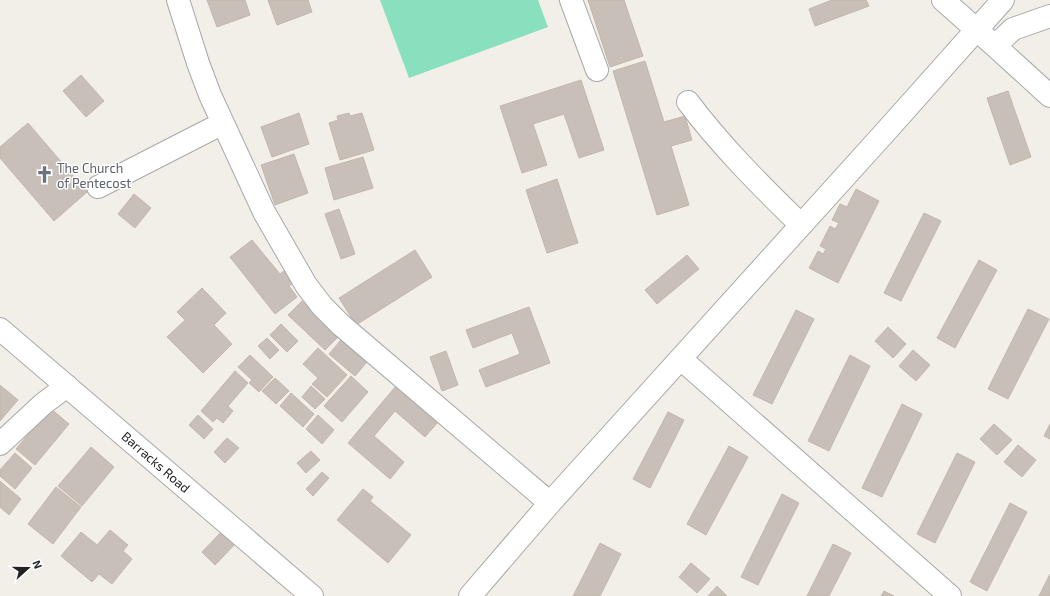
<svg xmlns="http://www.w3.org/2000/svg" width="1050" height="596" font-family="'Exo 2',sans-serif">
<rect width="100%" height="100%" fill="#f2efe9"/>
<path fill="#88e0be" d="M 380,0 L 538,0 L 548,27 L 409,78 Z"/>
<path fill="#c7bfb8" stroke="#c4b6ab" d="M 207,0 L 245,0 L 250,15 L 217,27 Z
M 268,0 L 308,0 L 312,12 L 277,25 Z
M 588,0 L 624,0 L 643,56 L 610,67 Z
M 832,0 L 866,0 L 869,6 L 815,26 L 809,9 Z
M 645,61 L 664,122 L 685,116 L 692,140 L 671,146 L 689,205 L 657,215 L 613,71 Z
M 81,75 L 104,101 L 86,117 L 63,91 Z
M 581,80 L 604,150 L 579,158 L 564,114 L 533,124 L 547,165 L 522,173 L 500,106 Z
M 1008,91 L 1031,157 L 1010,165 L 987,98 Z
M 299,113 L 309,144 L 272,157 L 261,127 Z
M 349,113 L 350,116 L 362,113 L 374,150 L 340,160 L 329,123 L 338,120 L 337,116 Z
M 28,123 L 87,192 L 54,221 L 0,158 L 0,147 Z
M 294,154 L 308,193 L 275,205 L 261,165 Z
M 363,157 L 373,188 L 334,200 L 325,168 Z
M 557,179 L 578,243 L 547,253 L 526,190 Z
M 856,189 L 879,201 L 838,283 L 809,268 L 818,251 L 823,254 L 826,249 L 820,246 L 830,226 L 835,229 L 839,223 L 832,220 L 840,204 L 847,207 Z
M 134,194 L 151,208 L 135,228 L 118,214 Z
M 339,209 L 355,254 L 341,259 L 325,214 Z
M 924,213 L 941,221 L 901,301 L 884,293 Z
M 252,240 L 280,274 L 287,269 L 296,281 L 289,286 L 297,297 L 275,314 L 230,257 Z
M 415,250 L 432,277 L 356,325 L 339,298 Z
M 687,255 L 699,269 L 657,304 L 645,290 Z
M 979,260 L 997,270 L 955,348 L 937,338 Z
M 202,288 L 226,313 L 214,325 L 232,344 L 203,373 L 167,337 L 185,320 L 177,312 Z
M 302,301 L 338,337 L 325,350 L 288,315 Z
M 529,307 L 550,363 L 486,387 L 479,370 L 520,354 L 512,333 L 473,348 L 466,330 Z
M 1028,309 L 1049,319 L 1008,399 L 988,389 Z
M 796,310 L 814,319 L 772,404 L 753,395 Z
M 281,324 L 298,341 L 287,352 L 270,335 Z
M 888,327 L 906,344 L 893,358 L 875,341 Z
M 267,338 L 279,350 L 270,359 L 258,346 Z
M 341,340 L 367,362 L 355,376 L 329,354 Z
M 318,348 L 347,375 L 327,397 L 312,384 L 318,378 L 303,364 Z
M 913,350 L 930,365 L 916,381 L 899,366 Z
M 446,351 L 458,385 L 442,391 L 430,357 Z
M 250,355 L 273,377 L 259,392 L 249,383 L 252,380 L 238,367 Z
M 850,355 L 870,366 L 829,451 L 808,441 Z
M 235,371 L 248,383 L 228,406 L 233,411 L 223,423 L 217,418 L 213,422 L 201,411 Z
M 351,376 L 368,392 L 342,422 L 324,406 Z
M 275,378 L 289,391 L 276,404 L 262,391 Z
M 0,385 L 18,400 L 0,421 Z
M 311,386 L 325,399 L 315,409 L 302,397 Z
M 396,386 L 438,422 L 425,437 L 395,411 L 374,436 L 404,462 L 390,479 L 348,443 Z
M 291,393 L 314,414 L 303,427 L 280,406 Z
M 902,404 L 922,414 L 882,497 L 862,488 Z
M 50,408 L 69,424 L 35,465 L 16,449 Z
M 668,412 L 684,420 L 650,488 L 633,479 Z
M 198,415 L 213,429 L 204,439 L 189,425 Z
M 318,415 L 334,430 L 322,444 L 306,429 Z
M 994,424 L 1012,440 L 997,455 L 980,439 Z
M 1050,424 L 1050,439 L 1044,436 Z
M 227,438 L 239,448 L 225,463 L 214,452 Z
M 1018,445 L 1036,460 L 1022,477 L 1004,462 Z
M 729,446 L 748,457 L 706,535 L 687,524 Z
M 91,447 L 114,467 L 82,506 L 58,486 Z
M 311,451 L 320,460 L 306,473 L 297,463 Z
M 15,453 L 32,468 L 15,489 L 0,476 L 0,470 Z
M 957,453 L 975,462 L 935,543 L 917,534 Z
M 322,472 L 329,478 L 313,496 L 306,489 Z
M 0,481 L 21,499 L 9,515 L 0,507 Z
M 56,487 L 81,507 L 53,544 L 28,524 Z
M 363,489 L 373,497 L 370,501 L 411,535 L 388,563 L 337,520 Z
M 782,494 L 799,503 L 758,585 L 741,577 Z
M 1010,503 L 1027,512 L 987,591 L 970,582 Z
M 225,528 L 238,541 L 215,565 L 202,552 Z
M 110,530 L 128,545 L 123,551 L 132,559 L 112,584 L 99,574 L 92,582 L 61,556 L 81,532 L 97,545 Z
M 600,543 L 621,554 L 600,596 L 573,596 Z
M 833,544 L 851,553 L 829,596 L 807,596 Z
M 691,563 L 710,579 L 697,593 L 679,577 Z
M 1050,574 L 1050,596 L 1039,596 Z
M 717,586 L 727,596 L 708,596 Z
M 884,591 L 894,596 L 881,596 Z"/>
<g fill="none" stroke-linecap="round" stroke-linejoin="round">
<defs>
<path id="minor" d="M 178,0 L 198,63 L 210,95 L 264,212 L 306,285 L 322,306 L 341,325 L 550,503
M 571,0 L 597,70
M 943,0 L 995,46 L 1050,96
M 995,46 L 1013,29 L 1050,16
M 688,102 C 721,146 761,186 801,225
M 98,187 L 223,123
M 0,329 L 312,596
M 681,359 L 950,596
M 0,444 L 43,404 L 67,386
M 470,596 L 550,503 L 888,129 L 1003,0"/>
</defs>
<use href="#minor" stroke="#a9a9a9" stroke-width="24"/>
<use href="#minor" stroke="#fff" stroke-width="22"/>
</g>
<defs>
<symbol id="church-bare" viewBox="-9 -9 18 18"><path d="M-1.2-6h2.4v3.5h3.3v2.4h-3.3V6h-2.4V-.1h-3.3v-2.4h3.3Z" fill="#6b7280" stroke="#fff" stroke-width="2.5" paint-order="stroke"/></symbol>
</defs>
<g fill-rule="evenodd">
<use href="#church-bare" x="32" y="162" width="25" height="25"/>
</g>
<g text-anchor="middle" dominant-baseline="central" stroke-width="3" stroke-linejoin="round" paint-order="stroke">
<g font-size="13" fill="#5b616d" stroke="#fff" text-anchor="start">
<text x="57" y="168">The Church<tspan x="57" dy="15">of Pentecost</tspan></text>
</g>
<g font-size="13" fill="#222" stroke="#fff">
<text transform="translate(156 462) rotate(41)">Barracks Road</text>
</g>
</g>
<g transform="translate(28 568) rotate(69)" stroke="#ffffff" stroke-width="3" paint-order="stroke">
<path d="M0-3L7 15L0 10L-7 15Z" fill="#222222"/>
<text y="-6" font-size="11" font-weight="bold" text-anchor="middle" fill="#222222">N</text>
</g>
</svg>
